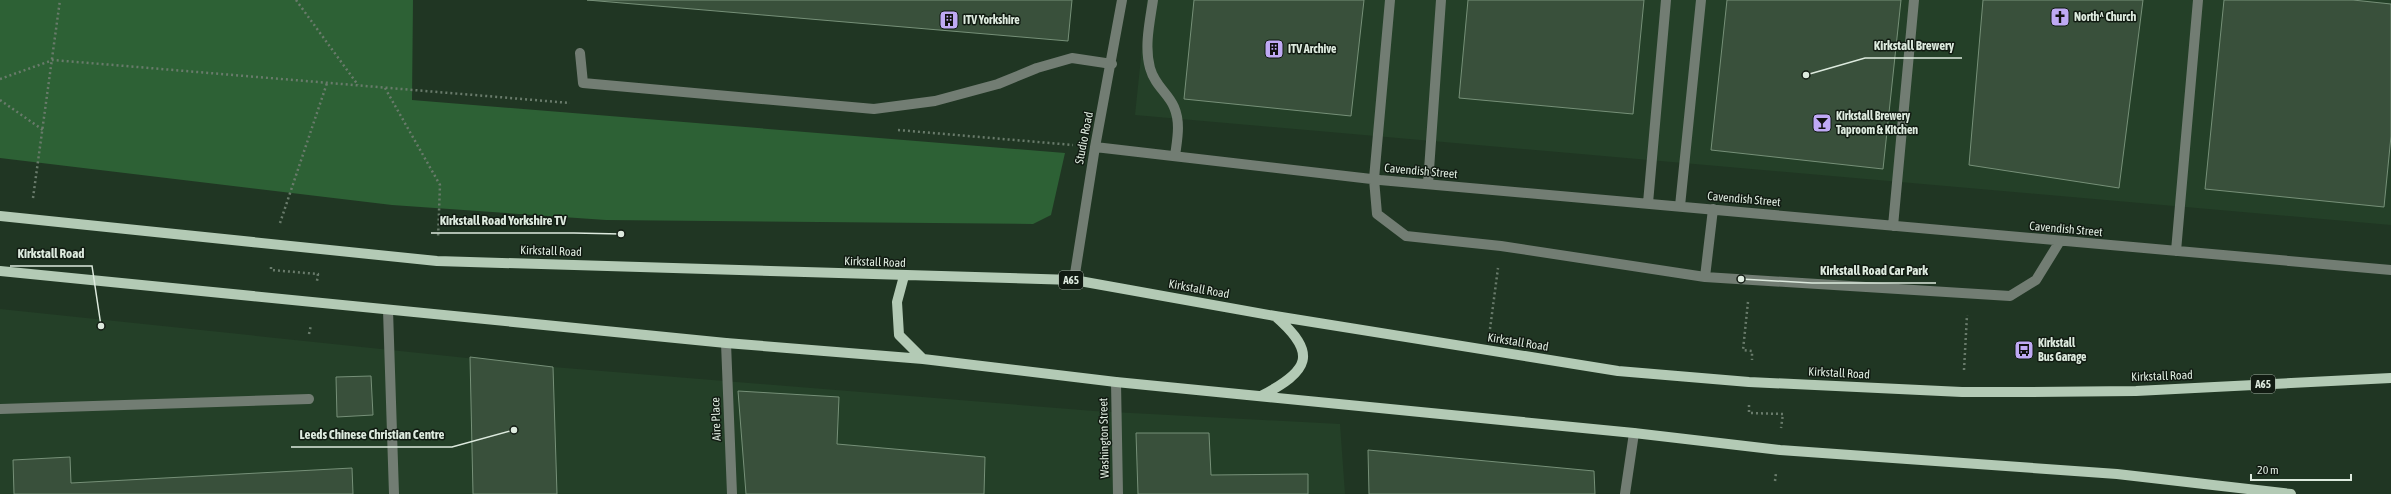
<svg xmlns="http://www.w3.org/2000/svg" width="2391" height="494" font-family="'Asap Condensed',sans-serif">
<rect width="100%" height="100%" fill="#203623"/>
<path fill="#244028" d="M 1147,0 L 2391,0 L 2391,225 L 1135,115 Z
M 0,309 L 553,367 L 1094,411 L 1340,424 L 1345,494 L 0,494 Z"/>
<path fill="#2d6135" d="M 0,0 L 413,0 L 412,100 L 1065,153 L 1051,215 L 1033,224 L 606,220 L 392,205 L 0,158 Z"/>
<path fill="#39503b" stroke="#769078" d="M 587,0 L 1072,0 L 1068,41 Z
M 1194,0 L 1364,0 L 1351,116 L 1184,99 Z
M 1468,0 L 1644,0 L 1633,114 L 1459,98 Z
M 1727,0 L 1901,0 L 1883,169 L 1711,150 Z
M 1983,0 L 2143,0 L 2119,188 L 1969,165 Z
M 2224,0 L 2353,0 L 2391,4 L 2391,136 L 2384,207 L 2205,189 Z
M 470,357 L 553,367 L 557,494 L 473,494 Z
M 371,376 L 373,415 L 337,417 L 336,377 Z
M 738,391 L 839,397 L 837,444 L 985,457 L 984,494 L 746,494 Z
M 1136,433 L 1209,433 L 1211,475 L 1308,474 L 1308,494 L 1138,494 Z
M 1368,450 L 1594,471 L 1595,494 L 1369,494 Z
M 70,457 L 71,483 L 352,468 L 353,494 L 14,494 L 13,460 Z"/>
<g fill="none" stroke-linecap="round" stroke-linejoin="round">
<path stroke="#697b6b" stroke-width="2.5" stroke-dasharray="2 3" stroke-linecap="butt" d="M 296,0 L 358,85
M 0,79 L 53,60 L 570,103
M 385,88 L 440,185 L 438,238
M 0,100 L 43,130
M 898,130 L 1073,145
M 33,198 L 60,0
M 280,223 L 327,83
M 271,267 L 271,270 L 318,274 L 317,281
M 1748,302 L 1743,350 L 1752,351 L 1752,360
M 1490,329 L 1498,268
M 309,334 L 311,325
M 1964,370 L 1967,315
M 1749,405 L 1749,413 L 1783,414 L 1781,428
M 1775,481 L 1776,473"/>
<path stroke="#727d73" stroke-width="10" d="M 1153,0 C 1150,21 1144,46 1150,68 C 1155,86 1168,93 1174,107 C 1181,123 1177,140 1175,156
M 1390,0 L 1374,179 L 1377,214 L 1406,236 L 1501,246 L 1705,277
M 580,53 L 583,83 L 874,109 L 935,101 L 998,84 L 1037,68 L 1072,58 L 1112,64
M 1095,147 L 1380,180 L 2391,270
M 1428,184 L 1441,0
M 1648,203 L 1666,0
M 1680,206 L 1701,0
M 1713,209 L 1705,277 L 2010,296 L 2036,280 L 2060,241
M 1893,226 L 1914,0
M 2176,251 L 2198,0
M 1074,280 L 1095,147 L 1122,0
M 388,310 L 394,494
M 726,343 L 732,494
M 1116,382 L 1118,494
M 0,409 L 309,399
M 1625,494 L 1634,433"/>
<path stroke="#b3cab5" stroke-width="10" d="M 0,216 L 437,261 L 1074,280 L 1275,316 L 1618,371 L 1749,382 L 1962,392 L 2022,392 L 2136,391 L 2391,378
M 0,271 L 726,343 L 923,359 L 1116,382 L 1634,433 L 1780,450 L 2117,474 L 2291,494
M 904,276 L 897,302 L 899,335 L 923,359
M 1261,396 C 1309,371 1319,354 1275,316"/>
</g>
<defs>
<symbol id="church-square" viewBox="-11 -11 22 22"><rect x="-9" y="-9" width="18" height="18" rx="4" fill="#bfa9f4" stroke="#111b12"/><path d="M-1.2-6h2.4v3.5h3.3v2.4h-3.3V6h-2.4V-.1h-3.3v-2.4h3.3Z" fill="#111"/></symbol>
<symbol id="building-square" viewBox="-11 -11 22 22"><rect x="-9" y="-9" width="18" height="18" rx="4" fill="#bfa9f4" stroke="#111b12"/><path d="M-4-6H4V6H1V3H-1V6H-4ZM-2.5-4.3h1.7v1.8h-1.7ZM.8-4.3h1.7v1.8H.8ZM-2.5-1h1.7V.8h-1.7ZM.8-1h1.7V.8H.8Z" fill="#111"/></symbol>
<symbol id="bar-square" viewBox="-11 -11 22 22"><rect x="-9" y="-9" width="18" height="18" rx="4" fill="#bfa9f4" stroke="#111b12"/><path d="M-6-5H6L.8 .8V4.5H3.5V6h-7V4.5H-.8V.8Z" fill="#111"/></symbol>
<symbol id="bus-square" viewBox="-11 -11 22 22"><rect x="-9" y="-9" width="18" height="18" rx="4" fill="#bfa9f4" stroke="#111b12"/><path d="M-5-6H5V4H4V6H2V4H-2V6H-4V4H-5ZM-3.5-4V0h7V-4ZM-3.5 1.2v1.5H-2V1.2ZM2 1.2v1.5H3.5V1.2Z" fill="#111"/></symbol>
</defs>
<g fill-rule="evenodd">
<use href="#church-square" x="2049" y="6" width="22" height="22"/>
<use href="#building-square" x="938" y="9" width="22" height="22"/>
<use href="#building-square" x="1263" y="38" width="22" height="22"/>
<use href="#bar-square" x="1811" y="112" width="22" height="22"/>
<use href="#bus-square" x="2013" y="339" width="22" height="22"/>
</g>
<g text-anchor="middle" dominant-baseline="central" stroke-width="3" stroke-linejoin="round" paint-order="stroke">
<g fill="#111b12" stroke="#a0aca1" stroke-width="1">
<rect x="1059" y="271" width="24" height="18" rx="3"/>
<rect x="2251" y="375" width="24" height="18" rx="3"/>
</g>
<g font-size="11" font-weight="bold" fill="#ddeade">
<text x="1071" y="280">A65</text>
<text x="2263" y="384">A65</text>
</g>
<g font-size="12" font-weight="bold" fill="#ddeade" stroke="#111b12" text-anchor="start">
<text x="2074" y="17">North^ Church</text>
<text x="963" y="20">ITV Yorkshire</text>
<text x="1288" y="49">ITV Archive</text>
<text x="1836" y="116">Kirkstall Brewery<tspan x="1836" dy="14">Taproom &amp; Kitchen</tspan></text>
<text x="2038" y="343">Kirkstall<tspan x="2038" dy="14">Bus Garage</tspan></text>
</g>
<g font-size="12" fill="#ddeade" stroke="#111b12">
<text transform="translate(1084 138) rotate(-79)">Studio Road</text>
<text transform="translate(1421 171) rotate(5)">Cavendish Street</text>
<text transform="translate(1744 199) rotate(5)">Cavendish Street</text>
<text transform="translate(2066 229) rotate(5)">Cavendish Street</text>
<text transform="translate(551 251) rotate(2)">Kirkstall Road</text>
<text transform="translate(875 262) rotate(2)">Kirkstall Road</text>
<text transform="translate(1199 289) rotate(10)">Kirkstall Road</text>
<text transform="translate(1518 342) rotate(9)">Kirkstall Road</text>
<text transform="translate(1839 373) rotate(3)">Kirkstall Road</text>
<text transform="translate(2162 376) rotate(-2)">Kirkstall Road</text>
<text transform="translate(716 419) rotate(-92)">Aire Place</text>
<text transform="translate(1104 438) rotate(-91)">Washington Street</text>
</g>
</g>
<path fill="none" stroke="#ddeade" stroke-width="1.5" d="M1806 75L1865 58H1962M621 234L574 233H431M101 326L92 266H10M1741 279L1812 283H1936M514 430L452 447H291"/>
<g fill="#ddeade" stroke="#111b12" stroke-width="1.5">
<circle cx="1806" cy="75" r="4"/>
<circle cx="621" cy="234" r="4"/>
<circle cx="101" cy="326" r="4"/>
<circle cx="1741" cy="279" r="4"/>
<circle cx="514" cy="430" r="4"/>
</g>
<g font-size="13" text-anchor="middle" font-weight="bold" fill="#ddeade" stroke="#111b12" stroke-width="3" stroke-linejoin="round" paint-order="stroke">
<text x="1914" y="50">Kirkstall Brewery</text>
<text x="503" y="225">Kirkstall Road Yorkshire TV</text>
<text x="51" y="258">Kirkstall Road</text>
<text x="1874" y="275">Kirkstall Road Car Park</text>
<text x="372" y="439">Leeds Chinese Christian Centre</text>
</g>
<path d="M2251 474v6h100v-6" fill="none" stroke="#ddeade" stroke-width="2"/>
<text x="2257" y="474" font-size="12" fill="#ddeade" stroke="#111b12" stroke-width="3" paint-order="stroke">20 m</text>
</svg>
